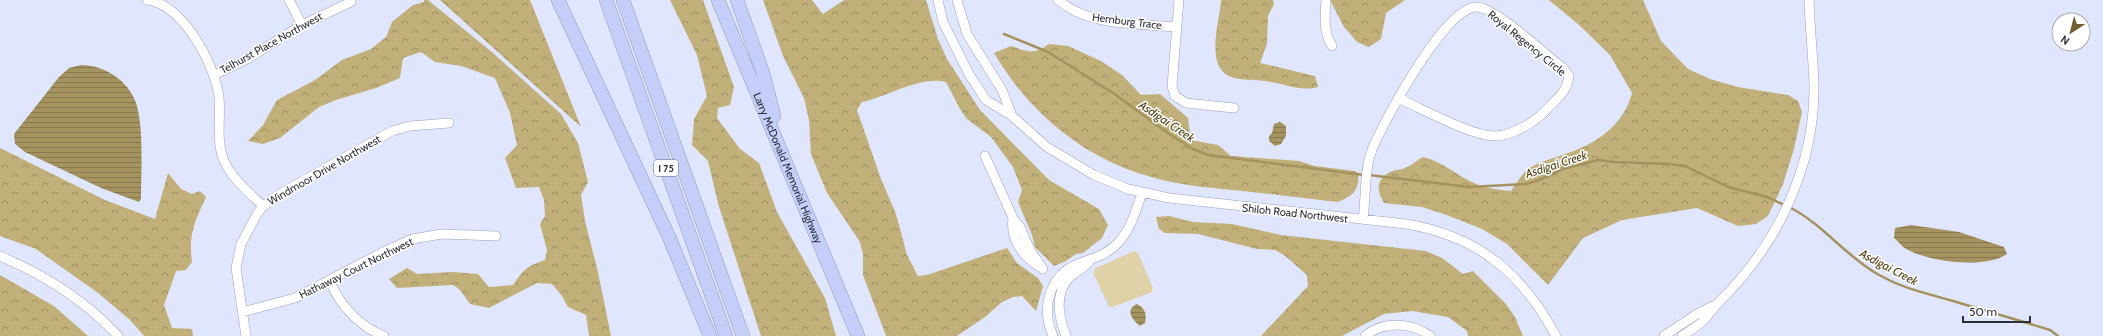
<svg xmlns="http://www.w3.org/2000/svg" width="2103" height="336" font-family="Cabin,sans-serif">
<defs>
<pattern id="forest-crowns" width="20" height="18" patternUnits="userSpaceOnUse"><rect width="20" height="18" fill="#c2b07a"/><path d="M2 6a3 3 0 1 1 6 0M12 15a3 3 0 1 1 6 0" fill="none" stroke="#9e9065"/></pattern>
<pattern id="water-rules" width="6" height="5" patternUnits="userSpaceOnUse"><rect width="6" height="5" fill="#a5935f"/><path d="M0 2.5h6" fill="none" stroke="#87784f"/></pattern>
</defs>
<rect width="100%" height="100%" fill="#e0e6fe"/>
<path fill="url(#forest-crowns)" d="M 424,0 L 428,0 L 493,53 L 561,114 L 578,143 L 588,182 L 581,195 L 585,221 L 598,272 L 611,336 L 589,336 L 586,315 L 568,307 L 562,296 L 552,284 L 537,283 L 489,308 L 470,304 L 460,290 L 453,285 L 397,288 L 389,279 L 407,268 L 417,274 L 452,272 L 478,274 L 489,287 L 513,285 C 524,269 527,266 545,260 L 547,250 L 540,224 L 545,216 L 544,200 L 539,187 L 516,188 L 505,158 L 517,145 L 510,113 L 495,78 L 461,66 L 435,62 L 421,52 L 403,58 L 400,78 L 376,88 L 336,100 L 319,107 L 280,138 L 263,144 L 248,141 L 263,125 L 277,100 L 315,80 L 342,60 L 371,49 L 386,37 L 392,22 L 413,5 L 424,2 Z
M 440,0 L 530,0 L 581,127 L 580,126 Z
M 670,0 L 703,0 L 734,87 L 730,105 L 718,108 L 717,118 L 740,149 L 759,163 L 777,212 L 825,298 L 836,336 L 761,336 L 719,207 L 708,161 L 692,145 L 694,119 L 707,96 L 697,55 Z
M 763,0 L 812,0 L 823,14 L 844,0 L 926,0 L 938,39 L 947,59 L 980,110 L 1049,180 L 1099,209 L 1108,225 L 1102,238 L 1083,253 L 1076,254 L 1066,261 L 1054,266 L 1035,247 L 1032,235 L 1018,202 L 1022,190 L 1013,167 L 991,137 L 967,119 L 960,109 L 946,82 C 922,75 886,97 862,102 L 857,110 L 881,179 L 896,214 L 907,255 L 918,276 L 927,275 L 1007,248 L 1017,263 L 1038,278 L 1043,286 L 1036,311 L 1022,296 L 1013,297 L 1002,302 L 985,317 L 957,336 L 886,336 L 863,275 L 863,254 L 860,242 L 827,193 L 811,154 L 809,120 L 804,98 L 783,56 Z
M 1221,0 L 1273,0 L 1274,4 L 1268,16 L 1267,44 L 1260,63 L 1315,76 L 1318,87 C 1300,92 1283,83 1264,81 C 1253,79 1242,81 1231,77 C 1204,67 1220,21 1221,0 Z
M 1330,0 L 1405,0 L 1386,13 L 1381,39 L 1369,47 L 1357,42 L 1344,27 Z
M 1549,0 L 1643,0 L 1661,41 L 1688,69 L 1710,79 L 1738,87 L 1788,95 L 1798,101 L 1802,112 L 1794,149 L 1783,184 L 1768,216 L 1756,224 L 1738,226 L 1697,208 L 1622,220 L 1583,238 L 1548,285 L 1507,244 L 1482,229 L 1444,214 L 1422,207 L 1384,203 C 1377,191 1375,180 1390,172 C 1394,170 1400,170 1405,168 C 1411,166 1417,160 1423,157 C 1442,161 1456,175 1474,183 C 1485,188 1498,190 1511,191 C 1516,184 1521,175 1528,169 C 1540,161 1555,158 1568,153 C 1598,143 1624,124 1632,93 L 1610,55 L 1579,25 Z
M 1049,44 L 1068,46 L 1101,61 L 1122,75 L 1141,95 L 1160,94 L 1188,118 L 1191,140 L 1218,145 L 1231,156 L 1299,161 L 1315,166 L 1355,171 L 1358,173 C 1360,189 1353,197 1337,202 C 1302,198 1267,193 1232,190 C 1204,187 1176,185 1148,176 C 1082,157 1029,112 994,53 L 1011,46 C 1027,52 1034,55 1049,44 Z
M 0,148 L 105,200 L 155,219 L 168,173 L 181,189 L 192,194 L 200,191 L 206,197 C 195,221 188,234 192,262 L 186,270 L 176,271 L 164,305 L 172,328 L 192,329 L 193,336 L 144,336 L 130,320 L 98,293 L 36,249 L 0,236 Z
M 1169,216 L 1193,222 L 1232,224 L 1281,235 L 1426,251 L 1442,258 L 1463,274 L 1473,271 L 1506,304 L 1515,317 L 1523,336 L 1468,336 L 1467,331 L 1448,317 L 1412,311 L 1384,314 L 1342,336 L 1261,336 L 1308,286 L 1307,275 L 1284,255 L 1275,250 L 1257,249 L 1198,234 L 1165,233 L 1159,229 L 1156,217 Z
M 0,275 L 54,306 L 88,336 L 0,336 Z"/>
<path fill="#e0d2a8" d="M 1134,251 L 1138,253 L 1153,288 L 1152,292 L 1113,307 L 1109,307 L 1093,273 L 1096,268 Z"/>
<path fill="url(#water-rules)" d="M 81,65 C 104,65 128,80 136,103 C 144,127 141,172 141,199 L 139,202 L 101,188 L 25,152 L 15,144 L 14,134 L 59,77 L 69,68 Z
M 1280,122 L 1286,126 L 1286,136 L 1281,144 L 1275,146 L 1269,141 L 1269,136 L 1272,133 L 1274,124 Z
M 1911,225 L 1959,232 L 2004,247 L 2007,254 C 1986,269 1931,262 1908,250 C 1903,248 1899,242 1894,238 L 1895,228 Z
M 1137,304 C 1145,308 1147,314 1145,323 L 1140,326 C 1133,320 1124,310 1137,304 Z"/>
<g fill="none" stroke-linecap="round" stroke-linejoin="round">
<path stroke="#a5935f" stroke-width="2.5" d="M 1004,34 L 1048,52 L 1113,93 L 1169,134 L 1193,149 L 1208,155 L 1364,175
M 1369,175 L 1469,187 L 1526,184 L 1539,180 L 1563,169 L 1598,160 L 1615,162 L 1669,164 L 1685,166 L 1728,187 L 1767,197 L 1784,205
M 1789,207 C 1823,224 1845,256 1879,275 C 1904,289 1926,293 1953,301 C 1986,311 2018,320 2050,330 L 2058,336"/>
<defs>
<path id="minor" d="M 147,0 C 183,4 215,65 219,97 C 221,117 216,139 223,158 C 230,177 248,192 263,206
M 289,0 L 302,25
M 938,0 L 943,22 L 969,74 L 986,100 L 1012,116 L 1047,147 L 1094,175 L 1128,189 L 1169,198 L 1406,224 C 1478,236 1522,273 1556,336
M 957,0 L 967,34 L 1002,90 L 1012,116
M 1058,0 C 1090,27 1137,23 1177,27
M 1179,0 L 1172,86 L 1175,96 L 1186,103 L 1234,108
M 1326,0 C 1325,17 1323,31 1332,46
M 214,75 L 247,59 L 302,25 L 351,2
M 985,156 L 1013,218 L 1020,227 L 1030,250 L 1043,269
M 1013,218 C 1010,239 1023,257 1040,267
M 1363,219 C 1366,198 1364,171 1372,150 C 1383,122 1446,5 1477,7 C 1496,8 1546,55 1563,68 L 1569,76 C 1567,92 1558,97 1548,108 C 1537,121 1514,135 1496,136 C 1473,137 1423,109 1400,99
M 0,256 C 45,275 85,300 118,336
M 330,282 C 341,306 359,326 384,336
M 242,312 L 295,298 L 387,250 L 412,239 L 442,234 L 496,236
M 246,336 L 236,268 L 241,244 L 257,214 L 263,206 L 283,192 L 392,131 L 410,126 L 449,123
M 1053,336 C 1047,322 1045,309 1050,294 C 1064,254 1094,268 1118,243 C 1131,229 1136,210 1142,193
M 1066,336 C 1059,318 1054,294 1069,278 C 1075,272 1083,269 1089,262
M 1365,336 C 1383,321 1412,322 1430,336
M 1664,336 L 1697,314 L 1713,306
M 1682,336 C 1689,331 1696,327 1702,322 C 1709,315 1714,306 1722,299 C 1778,243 1815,166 1814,85 C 1813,57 1810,28 1809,0"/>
<g id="highway">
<path d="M 558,0 L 669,237 L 710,336"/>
<path d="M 606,0 L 726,336"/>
<path d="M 623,0 L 743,336"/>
<path id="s1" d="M 718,0 L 858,336"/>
<path d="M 737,0 L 763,73 L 774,116"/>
</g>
</defs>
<use href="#minor" stroke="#9ba1b8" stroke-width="10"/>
<use href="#highway" stroke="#9097b6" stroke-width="14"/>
<use href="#minor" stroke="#fff" stroke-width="9"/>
<use href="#highway" stroke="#c5cffa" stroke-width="13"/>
</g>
<g text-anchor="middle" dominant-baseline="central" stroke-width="3" stroke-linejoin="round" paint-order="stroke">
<rect fill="#fff" stroke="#6c6d74" stroke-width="1" x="654" y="160" width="24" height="16" rx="3"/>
<g font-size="10" font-weight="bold" fill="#2d2f38">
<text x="666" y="168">I 75</text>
</g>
<g font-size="11" fill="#2d2f38" stroke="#fff">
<text transform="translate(1127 21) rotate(7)">Hemburg Trace</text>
<text transform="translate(271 43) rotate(-29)">Telhurst Place Northwest</text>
<text transform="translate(1527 43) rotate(39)">Royal Regency Circle</text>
<text stroke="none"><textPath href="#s1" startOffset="182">Larry McDonald Memorial Highway</textPath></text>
<text transform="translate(324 170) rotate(-30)">Windmoor Drive Northwest</text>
<text transform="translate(1295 213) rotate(6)">Shiloh Road Northwest</text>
<text transform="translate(356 268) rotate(-26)">Hathaway Court Northwest</text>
</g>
<g font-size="12" font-style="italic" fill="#4e4116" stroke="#fff">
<text transform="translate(1167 121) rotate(34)">Asdigai Creek</text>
<text transform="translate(1556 164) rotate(-18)">Asdigai Creek</text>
<text transform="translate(1889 267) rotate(28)">Asdigai Creek</text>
</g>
</g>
<g transform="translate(2071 32) rotate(216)"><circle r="19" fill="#ffffff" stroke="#abacaf"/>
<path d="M0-3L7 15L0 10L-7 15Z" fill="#71602e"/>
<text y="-6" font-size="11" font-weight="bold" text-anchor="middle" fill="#2d2f38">N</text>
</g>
<path d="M1963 316v6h67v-6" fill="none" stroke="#2d2f38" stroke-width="2"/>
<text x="1969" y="316" font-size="12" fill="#2d2f38" stroke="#ffffff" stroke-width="3" paint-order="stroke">50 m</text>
</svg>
